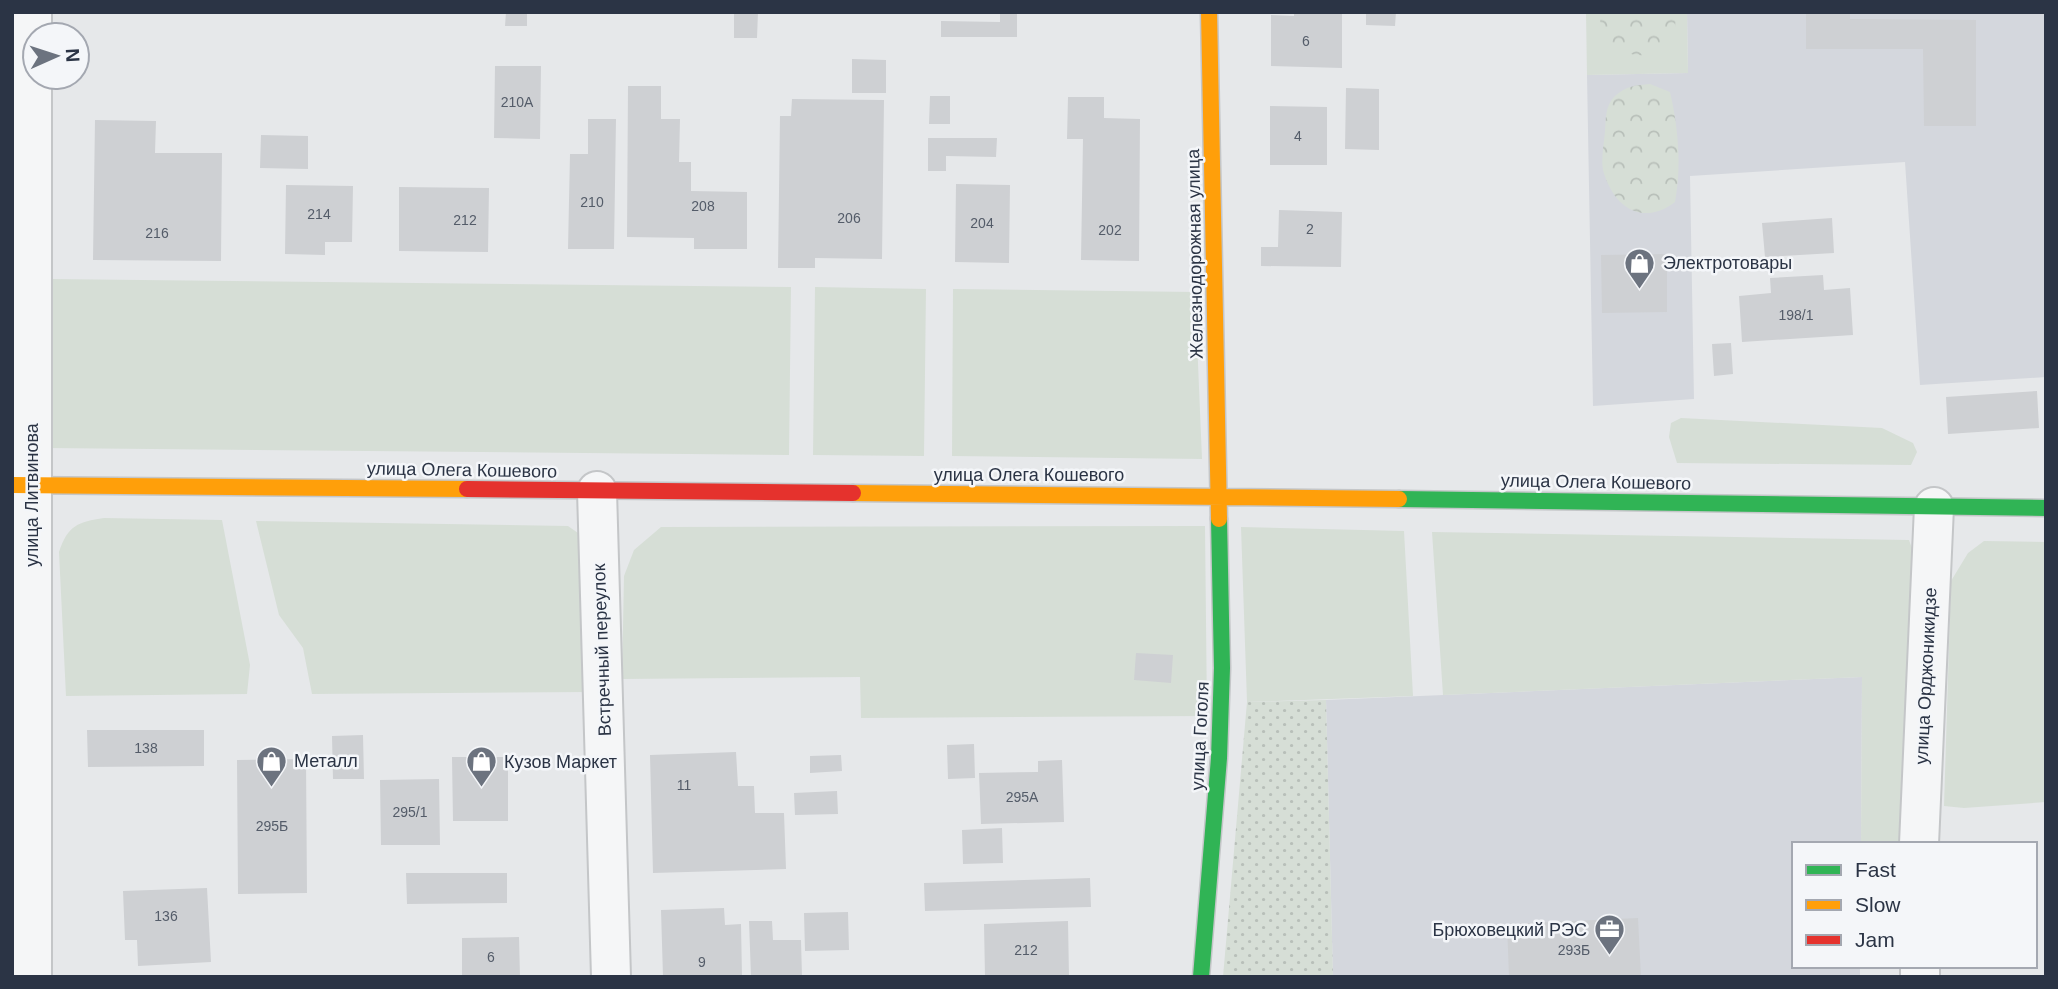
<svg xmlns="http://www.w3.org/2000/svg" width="2058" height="989" font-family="Helvetica,sans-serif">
<defs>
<pattern id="forest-crowns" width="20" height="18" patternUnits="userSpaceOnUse" patternTransform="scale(1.75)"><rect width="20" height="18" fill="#d6ded6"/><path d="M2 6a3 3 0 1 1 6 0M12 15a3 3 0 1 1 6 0" fill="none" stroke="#b8bfb9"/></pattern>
<pattern id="garden-dots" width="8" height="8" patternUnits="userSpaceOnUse" patternTransform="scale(1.75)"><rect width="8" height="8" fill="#d6ded6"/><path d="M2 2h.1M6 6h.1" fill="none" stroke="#b8bfb9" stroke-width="1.8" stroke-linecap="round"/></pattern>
</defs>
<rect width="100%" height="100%" fill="#e6e8ea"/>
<path fill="#d4d7dd" d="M 1687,12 L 2046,12 L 2046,377 L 1920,385 L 1905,162 L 1690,176 L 1694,399 L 1593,406 L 1587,75 L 1688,73 Z
M 1862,677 L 1861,844 L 1794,844 L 1794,966 L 1860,966 L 1860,977 L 1333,977 L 1326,700 Z"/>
<path fill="#d6ded6" d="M 1586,12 L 1687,12 L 1688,73 L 1587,75 Z
M 49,279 L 791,287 L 789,455 L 47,448 Z
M 815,287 L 926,289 L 924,456 L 813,455 Z
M 953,289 L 1195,292 L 1202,459 L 952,456 Z
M 1681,418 L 1882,428 L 1913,443 L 1917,452 L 1911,465 L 1677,463 L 1669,437 L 1671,423 Z
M 104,518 L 222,520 L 250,665 L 247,694 L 66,696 L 59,552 C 68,525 78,522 104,518 Z
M 256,521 L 568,526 L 578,533 L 584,544 L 589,692 L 312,694 L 303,648 L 279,615 Z
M 1205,526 L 1207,716 L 861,718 L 860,677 L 622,679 L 624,576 L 634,550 L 661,527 Z
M 1241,527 L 1404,531 L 1413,696 L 1247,702 Z
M 1432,532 L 1909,540 L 1916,560 L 1907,844 L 1861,844 L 1862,677 L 1443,695 Z
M 1984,541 L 2046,542 L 2046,802 L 1964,808 L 1944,806 L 1951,581 L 1968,553 Z"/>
<path fill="url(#forest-crowns)" d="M 1599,12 L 1676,12 L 1675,28 L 1665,50 C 1633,64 1601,49 1599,12 Z
M 1650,84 L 1670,92 C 1678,126 1682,167 1675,202 C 1642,227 1613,207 1603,170 C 1601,159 1604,143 1605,131 C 1606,118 1605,106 1615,96 C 1626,86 1636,85 1650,84 Z"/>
<path fill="url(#garden-dots)" d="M 1326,700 L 1333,977 L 1223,977 L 1247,702 Z"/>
<path fill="#ced0d3" d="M 506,12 L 527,12 L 527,26 L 505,26 Z
M 734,12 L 758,12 L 757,38 L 734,38 Z
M 1000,12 L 1017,12 L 1017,37 L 941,37 L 941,21 L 1000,22 Z
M 1294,12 L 1342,12 L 1342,68 L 1271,66 L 1271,15 L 1294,16 Z
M 1366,12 L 1396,12 L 1395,26 L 1366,25 Z
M 1806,12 L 1850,12 L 1850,19 L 1976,20 L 1976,126 L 1924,126 L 1923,49 L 1806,49 Z
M 852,59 L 886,60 L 886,93 L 852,93 Z
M 495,66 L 541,66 L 540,139 L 494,138 Z
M 628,86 L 661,86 L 661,119 L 680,119 L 679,162 L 691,162 L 691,191 L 747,192 L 747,249 L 694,249 L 694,238 L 627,237 Z
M 1346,88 L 1379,89 L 1379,150 L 1345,149 Z
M 930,96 L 950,96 L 950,124 L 929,124 Z
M 1068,97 L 1104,97 L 1104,118 L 1140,119 L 1139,261 L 1081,260 L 1083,139 L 1067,139 Z
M 792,99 L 884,100 L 882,259 L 815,258 L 815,268 L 778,268 L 780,116 L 791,116 Z
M 1270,106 L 1327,107 L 1327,165 L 1270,165 Z
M 588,119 L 616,119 L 614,249 L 568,249 L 570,154 L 588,154 Z
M 95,120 L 156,121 L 155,153 L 222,153 L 221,261 L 93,260 Z
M 261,135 L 308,136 L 308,169 L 260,168 Z
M 928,138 L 997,138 L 996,157 L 946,156 L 946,171 L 928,171 Z
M 956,184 L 1010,185 L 1009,263 L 955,262 Z
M 286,185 L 353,186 L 352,242 L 325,242 L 325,255 L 285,254 Z
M 399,187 L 489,188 L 488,252 L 399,251 Z
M 1279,210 L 1342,212 L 1341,267 L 1261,266 L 1261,247 L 1278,247 Z
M 1832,218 L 1834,253 L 1765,257 L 1762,223 Z
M 1667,254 L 1667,312 L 1602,313 L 1601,255 Z
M 1823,275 L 1824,290 L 1850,288 L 1853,335 L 1742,342 L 1739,296 L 1771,293 L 1770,278 Z
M 1731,343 L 1733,374 L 1714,376 L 1712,344 Z
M 2037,391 L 2039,428 L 1948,434 L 1946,397 Z
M 1136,653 L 1173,655 L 1171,683 L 1134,680 Z
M 87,730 L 204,730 L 204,766 L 88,767 Z
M 363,735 L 364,779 L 333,779 L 332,736 Z
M 974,744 L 975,778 L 948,779 L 947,745 Z
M 736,752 L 738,786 L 754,786 L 755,813 L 784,813 L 786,869 L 653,873 L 650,755 Z
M 841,755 L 842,771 L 810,773 L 810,756 Z
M 452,757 L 508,757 L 508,821 L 453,821 Z
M 306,759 L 307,893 L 238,894 L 237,760 Z
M 1062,760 L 1064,822 L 981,824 L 979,773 L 1038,772 L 1038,761 Z
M 439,779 L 440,845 L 381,845 L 380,780 Z
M 837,791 L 838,814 L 795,815 L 794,793 Z
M 1002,828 L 1003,863 L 963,864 L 962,830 Z
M 406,873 L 507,873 L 507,903 L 407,904 Z
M 1090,878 L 1091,907 L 925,911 L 924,883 Z
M 207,888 L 211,962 L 138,966 L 137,940 L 125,940 L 123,891 Z
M 724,908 L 725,925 L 741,924 L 742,977 L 663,977 L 661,910 Z
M 848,912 L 849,950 L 805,951 L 804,913 Z
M 1638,918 L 1641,977 L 1509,977 L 1507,924 Z
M 749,921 L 772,921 L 773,940 L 801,940 L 802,977 L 751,977 Z
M 1068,921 L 1069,977 L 985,977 L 984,924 Z
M 519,937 L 520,977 L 462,977 L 462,938 Z"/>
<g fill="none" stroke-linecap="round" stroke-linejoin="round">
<defs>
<path id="street" d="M 32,12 L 32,977
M 597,491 L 611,977
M 1919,844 L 1934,507
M 1920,966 L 1920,977"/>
<path id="fast" d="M 1399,499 L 2046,508
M 1201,977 L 1219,758 L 1222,668 L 1219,519"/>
<path id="slow" d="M 1209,12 L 1219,519
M 12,485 L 467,489
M 853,493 L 1399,499"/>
<path id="jam" d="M 467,489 L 853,493"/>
</defs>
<use href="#street" stroke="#c4c6c8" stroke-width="42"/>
<use href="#fast" stroke="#c4c6c8" stroke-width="19"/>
<use href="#slow" stroke="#c4c6c8" stroke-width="19"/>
<use href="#jam" stroke="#c4c6c8" stroke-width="19"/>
<use href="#street" stroke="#f5f6f7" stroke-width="38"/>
<use href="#fast" stroke="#30b455" stroke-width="16"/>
<use href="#slow" stroke="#ff9f0a" stroke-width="16"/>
<use href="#jam" stroke="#e5322d" stroke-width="16"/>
</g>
<defs>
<symbol id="shop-pin" viewBox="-11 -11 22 30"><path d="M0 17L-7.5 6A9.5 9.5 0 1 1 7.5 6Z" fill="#6c737f" stroke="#f4f6f9"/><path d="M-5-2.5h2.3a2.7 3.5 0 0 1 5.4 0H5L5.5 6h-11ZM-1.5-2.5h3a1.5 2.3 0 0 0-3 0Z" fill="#fff"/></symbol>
<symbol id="office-pin" viewBox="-11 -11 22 30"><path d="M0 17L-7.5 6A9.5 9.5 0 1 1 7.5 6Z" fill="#6c737f" stroke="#f4f6f9"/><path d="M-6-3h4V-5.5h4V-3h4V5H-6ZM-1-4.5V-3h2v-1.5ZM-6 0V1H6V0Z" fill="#fff"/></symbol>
</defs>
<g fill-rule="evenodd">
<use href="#shop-pin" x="1622" y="246" width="35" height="47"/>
<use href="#shop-pin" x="254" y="744" width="35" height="47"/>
<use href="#shop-pin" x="464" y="744" width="35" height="47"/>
<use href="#office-pin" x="1592" y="912" width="35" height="47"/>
</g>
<g text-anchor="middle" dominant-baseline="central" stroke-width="5" stroke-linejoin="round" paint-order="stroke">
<g font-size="14" fill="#545c69">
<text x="1306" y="41">6</text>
<text x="517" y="102">210А</text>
<text x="1298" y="136">4</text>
<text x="592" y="202">210</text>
<text x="703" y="206">208</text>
<text x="319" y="214">214</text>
<text x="849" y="218">206</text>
<text x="465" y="220">212</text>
<text x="982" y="223">204</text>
<text x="1310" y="229">2</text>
<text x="1110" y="230">202</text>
<text x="157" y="233">216</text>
<text x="1796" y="315">198/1</text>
<text x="146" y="748">138</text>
<text x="684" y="785">11</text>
<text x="1022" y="797">295А</text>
<text x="410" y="812">295/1</text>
<text x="272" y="826">295Б</text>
<text x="166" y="916">136</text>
<text x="1026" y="950">212</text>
<text x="1574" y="950">293Б</text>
<text x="491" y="957">6</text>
<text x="702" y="962">9</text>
</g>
<g font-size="18" fill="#2b3445" stroke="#f4f6f9">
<text transform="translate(1195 254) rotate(-91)">Железнодорожная улица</text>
<text transform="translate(462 470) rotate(1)">улица Олега Кошевого</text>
<text x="1029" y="475">улица Олега Кошевого</text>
<text transform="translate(1596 482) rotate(1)">улица Олега Кошевого</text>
<text transform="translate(32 495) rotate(-90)">улица Литвинова</text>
<text transform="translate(602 650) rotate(-92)">Встречный переулок</text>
<text transform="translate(1926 676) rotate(-87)">улица Орджоникидзе</text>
<text transform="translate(1200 736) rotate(-87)">улица Гоголя</text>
</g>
<g font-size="18" fill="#2b3445" stroke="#f4f6f9" text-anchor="start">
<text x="1663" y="263">Электротовары</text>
<text x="294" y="761">Металл</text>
<text x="504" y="762">Кузов Маркет</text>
<text x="1587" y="930" text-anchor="end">Брюховецкий РЭС</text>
</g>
</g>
<rect width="2058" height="989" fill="none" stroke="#2b3445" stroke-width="28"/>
<rect x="1792" y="842" width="245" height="126" fill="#f4f6f9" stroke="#a4a8b1" stroke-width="2"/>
<rect x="1806" y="865" width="35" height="10" fill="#30b455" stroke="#a4a8b1" stroke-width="2"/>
<text x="1855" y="877" font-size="21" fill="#2b3445">Fast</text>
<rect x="1806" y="900" width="35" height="10" fill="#ff9f0a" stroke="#a4a8b1" stroke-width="2"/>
<text x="1855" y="912" font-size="21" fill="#2b3445">Slow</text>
<rect x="1806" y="935" width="35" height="10" fill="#e5322d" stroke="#a4a8b1" stroke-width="2"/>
<text x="1855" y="947" font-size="21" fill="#2b3445">Jam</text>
<g transform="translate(56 56) rotate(87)"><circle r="33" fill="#f4f6f9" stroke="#a4a8b1" stroke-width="2"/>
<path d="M0-5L12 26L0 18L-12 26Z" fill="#6c737f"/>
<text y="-10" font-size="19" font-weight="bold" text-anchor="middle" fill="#2b3445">N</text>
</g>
</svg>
